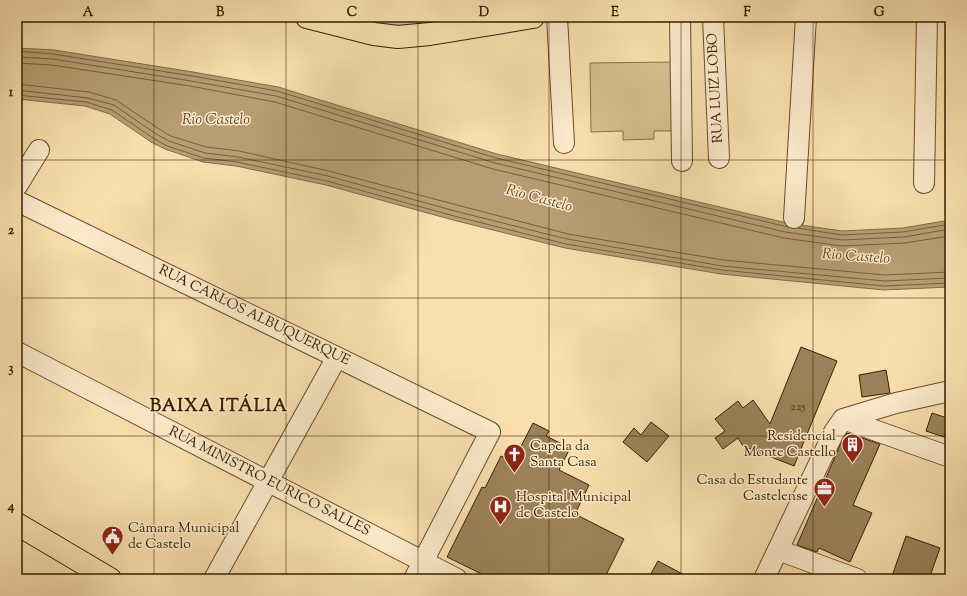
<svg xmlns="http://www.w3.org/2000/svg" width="967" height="596" font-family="'Sorts Mill Goudy',serif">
<rect width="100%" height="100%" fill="#f9dfae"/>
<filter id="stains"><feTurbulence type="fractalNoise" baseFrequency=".005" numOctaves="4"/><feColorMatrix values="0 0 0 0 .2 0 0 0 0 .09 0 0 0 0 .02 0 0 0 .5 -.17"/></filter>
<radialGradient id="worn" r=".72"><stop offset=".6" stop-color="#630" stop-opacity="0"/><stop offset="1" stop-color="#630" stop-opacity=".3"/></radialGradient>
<path fill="#d8be90" stroke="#886e48" d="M 319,17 L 476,17 L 408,28 Z
M 675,62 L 676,131 L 654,131 L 654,139 L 623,140 L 623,131 L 591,132 L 590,63 Z"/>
<path fill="#b79d73" stroke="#846a45" d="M 17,48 L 54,50 L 193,72 L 278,87 L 497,154 L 787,223 L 842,231 L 903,228 L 950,220 L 950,287 L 884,290 L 721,274 L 565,248 L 453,220 L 326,185 L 236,166 L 203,162 L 165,149 L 151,142 L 110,114 L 85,106 L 17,99 Z"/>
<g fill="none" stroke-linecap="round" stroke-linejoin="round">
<path stroke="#785e3a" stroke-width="1" d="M 17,51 L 53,54 L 192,76 L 277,91 L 496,158 L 788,227
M 17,57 L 53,59 L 191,81 L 276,96 L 495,163 L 785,232 L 842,240 L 904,237 L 950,229
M 17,63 L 52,65 L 190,86 L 275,102 L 493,169 L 784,238 L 842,246 L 904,243 L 950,236
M 17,84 L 89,92 L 116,100 L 159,129 L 171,136 L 206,147 L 239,151 L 329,171 L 457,205 L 568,234 L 723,260 L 885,275 L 950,272
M 17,90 L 88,98 L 114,105 L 156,134 L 169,141 L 205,153 L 238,157 L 328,176 L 455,211 L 567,239 L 722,266 L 885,281 L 950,278
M 17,95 L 86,102 L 112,110 L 153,138 L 167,146 L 204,158 L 237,162 L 327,181 L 454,216 L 566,244 L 722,270 L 884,286 L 950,283
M 797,228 L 842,235 L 903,232 L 950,224"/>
</g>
<path fill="#9c825a" stroke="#381e00" d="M 801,347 L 837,361 L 794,466 L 743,446 L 738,438 L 723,449 L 715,438 L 725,431 L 715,419 L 738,401 L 743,408 L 753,400 L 770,424 Z
M 886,370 L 890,393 L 862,397 L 859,375 Z
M 932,413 L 950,419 L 950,439 L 926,431 Z
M 651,422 L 669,436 L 647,462 L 623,442 L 634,428 L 641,435 Z
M 533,423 L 549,431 L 546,436 L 570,448 L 559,470 L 589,485 L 575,514 L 624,539 L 604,579 L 492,579 L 447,557 L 482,487 L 485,488 L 501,456 L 513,462 Z
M 847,433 L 880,444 L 853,505 L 872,513 L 850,562 L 819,548 L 817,552 L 797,545 L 841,443 Z
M 906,536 L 940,548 L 929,579 L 891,579 Z
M 658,561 L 692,579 L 648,579 Z"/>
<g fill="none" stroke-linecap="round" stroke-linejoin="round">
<defs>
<path id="minor" d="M 557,17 L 564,143
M 680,17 L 682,161
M 713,17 L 719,158
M 924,183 L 927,17
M 17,186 L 39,150
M 17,201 L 490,432 L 414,579
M 794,218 L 806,17
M 17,352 L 457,579
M 843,419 L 950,457
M 843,419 L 896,403 L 950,391
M 778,550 L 857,579
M 214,579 L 337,357
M 764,579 L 834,432 L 843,419"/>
<path id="major" d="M 307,17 L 374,34 L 398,37 L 430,34 L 533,17
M 17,524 L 110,579"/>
</defs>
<use href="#minor" stroke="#684e2c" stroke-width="22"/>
<use href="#major" stroke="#381e00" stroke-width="24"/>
<use href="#minor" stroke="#fbeaca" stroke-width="20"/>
<use href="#major" stroke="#f9dfae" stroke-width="22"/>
</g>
<path fill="none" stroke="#381e00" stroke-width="1" stroke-opacity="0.55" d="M 154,17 L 154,579M 286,17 L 286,579M 418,17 L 418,579M 549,17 L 549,579M 681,17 L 681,579M 813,17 L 813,579M 17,160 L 950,160M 17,298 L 950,298M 17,436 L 950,436"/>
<defs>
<symbol id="building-pin" viewBox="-11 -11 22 30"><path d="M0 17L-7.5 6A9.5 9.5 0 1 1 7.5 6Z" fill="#8f2418" stroke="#fbeaca"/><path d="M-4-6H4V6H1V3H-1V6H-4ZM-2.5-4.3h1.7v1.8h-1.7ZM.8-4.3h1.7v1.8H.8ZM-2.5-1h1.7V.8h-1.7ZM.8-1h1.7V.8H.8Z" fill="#fff"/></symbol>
<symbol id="church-pin" viewBox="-11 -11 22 30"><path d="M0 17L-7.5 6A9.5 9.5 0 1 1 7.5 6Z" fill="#8f2418" stroke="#fbeaca"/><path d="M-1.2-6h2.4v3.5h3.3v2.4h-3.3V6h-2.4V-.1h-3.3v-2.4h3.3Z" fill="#fff"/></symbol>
<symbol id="office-pin" viewBox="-11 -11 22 30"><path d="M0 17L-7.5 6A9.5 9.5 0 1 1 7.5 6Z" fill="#8f2418" stroke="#fbeaca"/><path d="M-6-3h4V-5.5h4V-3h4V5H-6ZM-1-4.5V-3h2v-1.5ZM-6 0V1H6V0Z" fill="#fff"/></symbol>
<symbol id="hospital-pin" viewBox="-11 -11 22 30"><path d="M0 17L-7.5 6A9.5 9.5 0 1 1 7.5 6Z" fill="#8f2418" stroke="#fbeaca"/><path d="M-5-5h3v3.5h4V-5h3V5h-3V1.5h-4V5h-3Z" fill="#fff"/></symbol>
<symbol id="civic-pin" viewBox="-11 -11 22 30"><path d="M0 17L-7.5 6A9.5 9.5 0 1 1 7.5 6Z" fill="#8f2418" stroke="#fbeaca"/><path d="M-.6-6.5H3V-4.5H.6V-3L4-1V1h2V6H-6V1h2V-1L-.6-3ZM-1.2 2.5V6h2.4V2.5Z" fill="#fff"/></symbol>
</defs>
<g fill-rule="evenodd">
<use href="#building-pin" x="840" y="432" width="25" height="34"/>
<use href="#church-pin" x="502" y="442" width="25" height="34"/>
<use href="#office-pin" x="812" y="476" width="25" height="34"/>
<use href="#hospital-pin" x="488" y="494" width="25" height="34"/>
<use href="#civic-pin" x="100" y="524" width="25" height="34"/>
</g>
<g text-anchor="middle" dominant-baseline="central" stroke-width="3" stroke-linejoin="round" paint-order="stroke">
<g font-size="12" fill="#513716">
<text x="798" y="407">225</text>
</g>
<g font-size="14" fill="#381e00" stroke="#fbeaca">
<text transform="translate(716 88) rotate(-93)">RUA LUIZ LOBO</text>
<text transform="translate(254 316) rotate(26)">RUA CARLOS ALBUQUERQUE</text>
<text transform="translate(269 482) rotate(27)">RUA MINISTRO EURICO SALLES</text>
</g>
<g font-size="14" fill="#381e00" stroke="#fbeaca" text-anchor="start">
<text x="836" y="437" text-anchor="end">Residencial<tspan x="836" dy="16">Monte Castello</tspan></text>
<text x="530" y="447">Capela da<tspan x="530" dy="16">Santa Casa</tspan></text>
<text x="808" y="481" text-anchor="end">Casa do Estudante<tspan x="808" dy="16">Castelense</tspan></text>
<text x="516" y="498">Hospital Municipal<tspan x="516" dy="16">de Castelo</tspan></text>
<text x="128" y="529">Câmara Municipal<tspan x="128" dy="16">de Castelo</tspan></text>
</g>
<g font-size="15" font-style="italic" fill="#644a28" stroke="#fbeaca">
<text x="216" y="120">Rio Castelo</text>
<text transform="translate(539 199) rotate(15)">Rio Castelo</text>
<text transform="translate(856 257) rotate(4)">Rio Castelo</text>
</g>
<g font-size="18" font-weight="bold" letter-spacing="1" fill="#381e00" stroke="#fbeaca">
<text x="219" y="407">BAIXA ITÁLIA</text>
</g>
</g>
<rect width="967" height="596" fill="none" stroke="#f9dfae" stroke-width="44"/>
<rect x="22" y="22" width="923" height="552" fill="none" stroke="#381e00" stroke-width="1.5"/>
<g font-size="13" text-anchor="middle" font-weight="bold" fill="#381e00">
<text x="88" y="16">A</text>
<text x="220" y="16">B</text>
<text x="352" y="16">C</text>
<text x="484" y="16">D</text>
<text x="615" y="16">E</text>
<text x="747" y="16">F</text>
<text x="879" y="16">G</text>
<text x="11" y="96">1</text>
<text x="11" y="234">2</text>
<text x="11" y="372">3</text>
<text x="11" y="510">4</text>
</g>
<rect width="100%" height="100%" filter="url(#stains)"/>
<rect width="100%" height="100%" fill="url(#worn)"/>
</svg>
